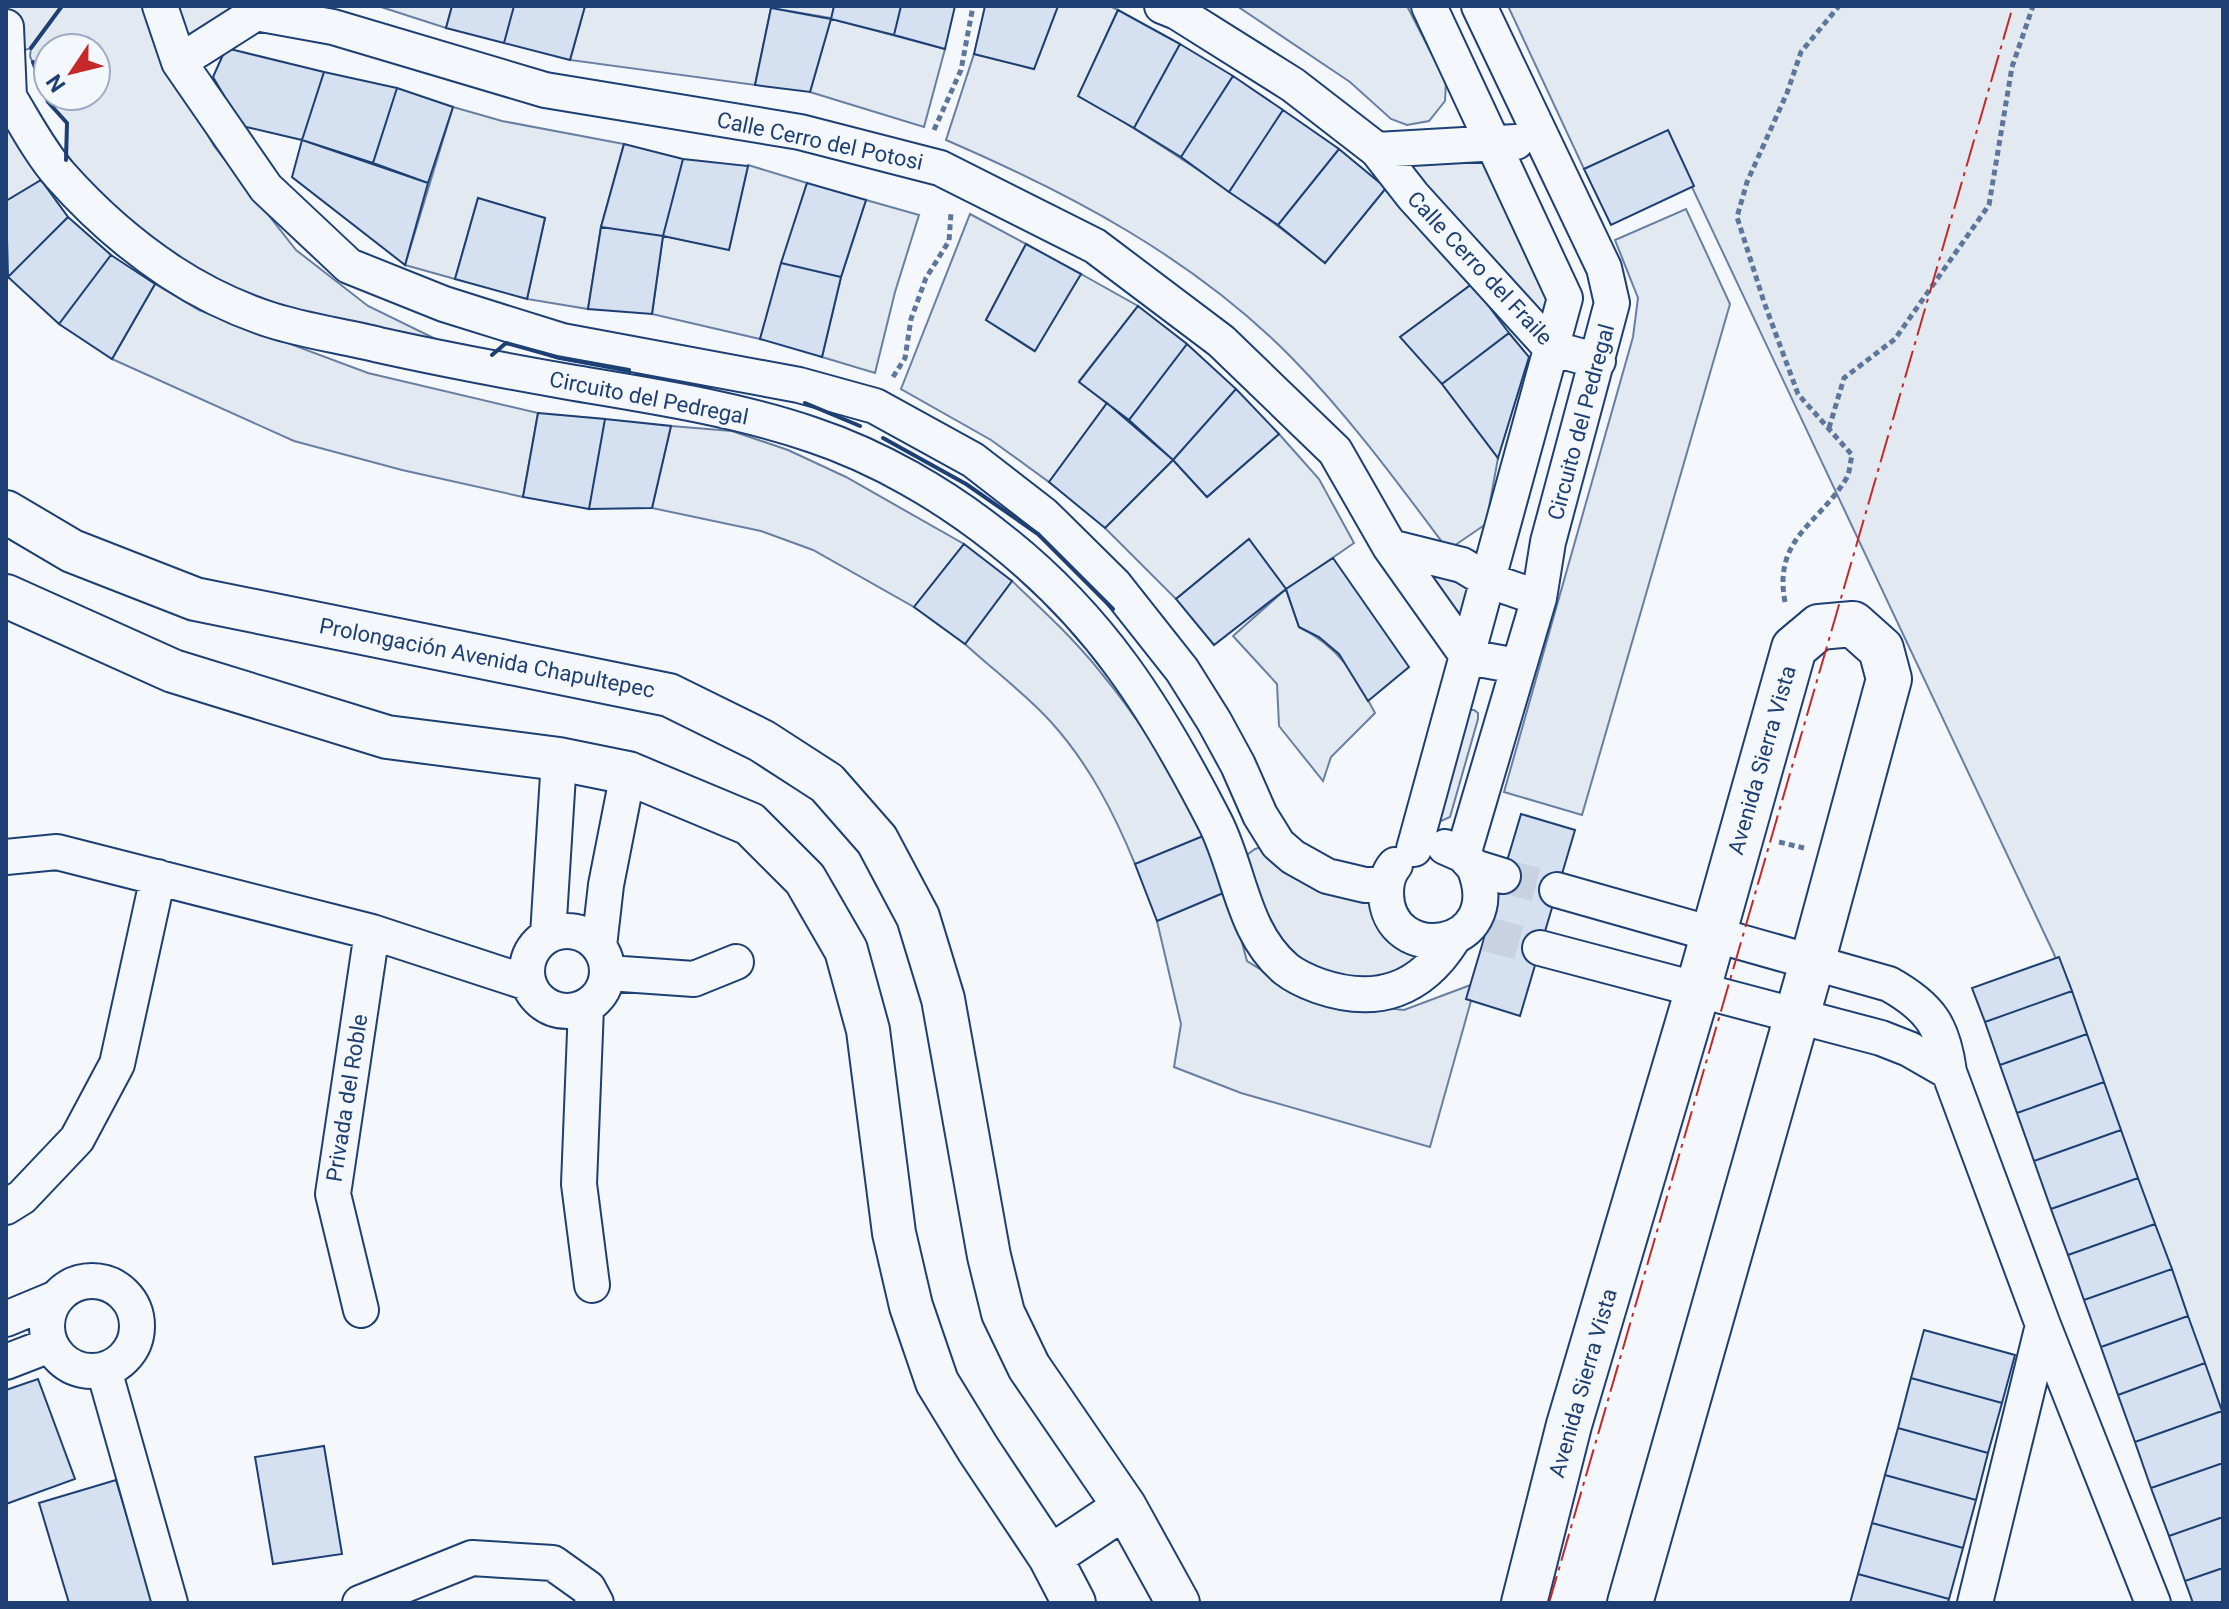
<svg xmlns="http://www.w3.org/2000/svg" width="2229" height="1609" font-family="Roboto,sans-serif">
<rect width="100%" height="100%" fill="#f4f7fb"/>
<path fill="#e3e9f0" stroke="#687fa3" stroke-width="2" fill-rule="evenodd" d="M 7,6 L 152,6 L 185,94 L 214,146 L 296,250 L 368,306 L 454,348 L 302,319 L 211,280 L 123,221 L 65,163 L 67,123 L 48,102 L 30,56 L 31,48 L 22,51 L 9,21 ZM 48,48 L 96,48 L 96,96 L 48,96 Z
M 161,6 L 250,6 L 178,56 Z
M 378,6 L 452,6 L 446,28 Z
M 585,6 L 834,6 L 832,19 L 945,49 L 924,127 L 810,92 L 831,18 L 771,8 L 755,85 L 570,60 Z
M 1058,6 L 1110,6 L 1118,10 L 1079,95 C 1164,146 1248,200 1325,263 L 1386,188 L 1472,284 L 1401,337 L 1439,380 L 1498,458 L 1486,524 L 1448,550 C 1398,483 1349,416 1290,356 C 1193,258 1071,194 946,140 L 974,54 L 1034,69 Z
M 1237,6 L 1407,6 L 1446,82 L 1445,101 L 1429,121 L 1407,125 L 1391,119 L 1350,82 Z
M 1508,6 L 2223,6 L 2223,1435 L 2054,954 L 1666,132 L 1584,169 Z
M 453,107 L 502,121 L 624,144 L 601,227 L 588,309 L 527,299 L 545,218 L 478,198 L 455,279 L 405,265 Z
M 6,118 L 41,180 L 6,201 Z
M 1493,149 L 1562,296 L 1551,348 L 1381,154 Z
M 748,165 L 807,183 L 760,339 L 652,314 L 663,236 L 729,249 Z
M 866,200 L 919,215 L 895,292 L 875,373 L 822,357 L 841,277 Z
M 1686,209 L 1730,304 L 1582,815 L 1504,792 L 1633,337 L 1638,298 L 1615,240 Z
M 970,214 L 1026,244 L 986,320 L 1034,351 L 1081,274 L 1138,306 L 1079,381 L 1107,403 L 1049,482 L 991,440 L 901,389 Z
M 155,284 L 199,310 L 368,373 L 538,413 L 523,497 L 402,470 L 294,441 L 112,359 Z
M 671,426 L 732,431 L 788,450 L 846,477 L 964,544 L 914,607 L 813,550 L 761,531 L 652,508 Z
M 1279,434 L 1319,479 L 1354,543 L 1286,590 L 1299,627 C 1340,647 1354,674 1375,713 L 1331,757 L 1323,781 L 1279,726 L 1277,684 L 1233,636 L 1286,589 L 1249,539 L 1176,599 L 1105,528 L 1173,460 L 1207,497 Z
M 1391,548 L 1485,582 L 1468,654 Z
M 1012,581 C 1044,611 1075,640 1102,674 C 1143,723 1175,780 1208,834 L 1135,864 C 1114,813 1089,764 1051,722 C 1026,694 993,670 965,644 Z
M 1468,710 L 1474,710 L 1478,713 L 1478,719 L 1450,817 L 1441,821 L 1437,817 Z
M 1268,845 L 1351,889 L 1440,944 L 1383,985 L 1341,986 L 1281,956 L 1244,857 L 1255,849 Z
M 1228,891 L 1247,961 L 1289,987 L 1339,1003 L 1404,1010 L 1476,983 L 1430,1147 L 1241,1093 L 1174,1067 L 1181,1024 L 1157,921 Z"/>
<path fill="#d5e0f0" stroke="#1d3f73" stroke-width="2" d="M 452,6 L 514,6 L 504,43 L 446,28 Z
M 514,6 L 585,6 L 570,60 L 504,43 Z
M 834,6 L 901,6 L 894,35 L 831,19 Z
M 901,6 L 955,6 L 945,49 L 894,35 Z
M 985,6 L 1058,6 L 1034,69 L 974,54 Z
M 771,8 L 831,19 L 810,92 L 755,85 Z
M 1118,10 L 1180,44 L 1134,128 L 1078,96 Z
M 1180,44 L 1233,76 L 1181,157 L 1134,128 Z
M 226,48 L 324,72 L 302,140 L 242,126 L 213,77 Z
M 324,72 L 397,88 L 373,163 L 302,140 Z
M 1233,76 L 1283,110 L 1229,192 L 1181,157 Z
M 397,88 L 453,107 L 428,183 L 373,163 Z
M 1283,110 L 1339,149 L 1278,225 L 1229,192 Z
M 1668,130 L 1694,186 L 1611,225 L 1584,169 Z
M 302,140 L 428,183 L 405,265 L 292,177 Z
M 624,144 L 683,159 L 663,236 L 601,227 Z
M 1339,149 L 1386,188 L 1325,263 L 1278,225 Z
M 683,159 L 748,166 L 729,250 L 663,236 Z
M 41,180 L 68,217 L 8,277 L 6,201 Z
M 807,183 L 866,200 L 841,277 L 781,263 Z
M 478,198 L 545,218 L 527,299 L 455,279 Z
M 68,217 L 111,255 L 59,324 L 8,277 Z
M 601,227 L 663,236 L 652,314 L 588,309 Z
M 1026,244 L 1081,274 L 1035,351 L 986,320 Z
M 111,255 L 155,284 L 112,359 L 59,324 Z
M 781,263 L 841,277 L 822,357 L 760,339 Z
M 1472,284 L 1509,333 L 1442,384 L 1400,337 Z
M 1138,306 L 1187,344 L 1129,420 L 1079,382 Z
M 1509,333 L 1529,357 L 1498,458 L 1442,384 Z
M 1187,344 L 1236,389 L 1173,460 L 1129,420 Z
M 1236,389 L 1279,434 L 1207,497 L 1173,460 Z
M 1107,403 L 1173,460 L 1105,528 L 1049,482 Z
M 538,413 L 605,419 L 589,509 L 523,497 Z
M 605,419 L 671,426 L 652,508 L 589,509 Z
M 1249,539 L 1286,589 L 1214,645 L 1176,599 Z
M 964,544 L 1012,581 L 965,644 L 914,607 Z
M 1333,558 L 1409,667 L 1368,701 L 1339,654 L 1319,637 L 1299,627 L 1286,589 Z
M 1521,814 L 1575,830 L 1520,1016 L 1466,999 Z
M 1208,834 L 1228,891 L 1157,921 L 1135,864 Z
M 2059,957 L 2072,991 L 1985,1022 L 1972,988 Z
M 2072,991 L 2087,1034 L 2000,1065 L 1985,1022 Z
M 2087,1034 L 2104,1082 L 2017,1113 L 2000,1065 Z
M 2104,1082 L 2121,1130 L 2034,1161 L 2017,1113 Z
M 2121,1130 L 2138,1178 L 2051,1209 L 2034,1161 Z
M 2138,1178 L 2155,1224 L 2068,1255 L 2051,1209 Z
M 2155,1224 L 2172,1269 L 2084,1300 L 2068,1255 Z
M 2172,1269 L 2188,1316 L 2101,1347 L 2084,1300 Z
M 2188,1316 L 2205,1363 L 2118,1395 L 2101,1347 Z
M 1924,1330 L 2015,1355 L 2002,1403 L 1911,1378 Z
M 2205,1363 L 2222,1411 L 2135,1442 L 2118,1395 Z
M 1911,1378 L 2002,1403 L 1988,1453 L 1898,1428 Z
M 38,1379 L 75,1479 L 6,1504 L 6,1390 Z
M 2222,1411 L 2223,1463 L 2151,1488 L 2135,1442 Z
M 1898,1428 L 1988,1453 L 1976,1500 L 1885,1475 Z
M 324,1446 L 342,1554 L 273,1564 L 255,1457 Z
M 2223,1463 L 2223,1517 L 2169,1536 L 2151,1488 Z
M 1885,1475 L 1976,1500 L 1963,1548 L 1872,1523 Z
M 116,1480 L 153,1603 L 69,1603 L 39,1503 Z
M 2223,1517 L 2223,1568 L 2185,1581 L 2169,1536 Z
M 1872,1523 L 1963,1548 L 1949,1599 L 1858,1574 Z
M 2223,1568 L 2223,1603 L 2193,1603 L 2185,1581 Z
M 1858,1574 L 1949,1599 L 1948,1603 L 1850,1603 Z"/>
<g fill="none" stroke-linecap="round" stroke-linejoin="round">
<path stroke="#c9d2e0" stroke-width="34" stroke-dasharray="34 17" stroke-linecap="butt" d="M 1503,876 L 1557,890
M 1486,934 L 1540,948"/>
<defs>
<path id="minor" d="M 160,6 L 179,62 L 266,188 L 349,266 L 444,304 L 562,341 L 799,385 L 875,406 L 973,460 L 1044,515 L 1114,584 L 1182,670 L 1214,721 L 1238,765 L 1260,815 L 1278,844 L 1293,857 L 1327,876 L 1365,885 L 1386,884
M 1162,6 L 1177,12 L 1293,85 L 1377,150 L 1413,196 L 1551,348 L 1598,361
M 6,27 L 9,97
M 179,62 L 256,13 L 333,27 L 545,90 L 800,132 L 940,168 L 1095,246 L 1221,341 L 1335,451 L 1390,547 L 1468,657 L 1517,666
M 6,89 L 9,97 C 25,123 40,152 60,175 C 92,211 130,245 171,272 C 200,291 237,309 271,320 C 305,331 343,336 379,345 C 442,359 506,371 569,382 C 651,396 734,408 813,435 C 879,457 944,495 998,538 C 1100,618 1156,707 1215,822 C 1240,871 1242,932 1286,969 C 1296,977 1308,982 1319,986 C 1377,1006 1421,990 1453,939
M 1377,150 L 1516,142
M 1390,547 L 1462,565 L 1487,580 L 1539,598
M 1445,847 L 1463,855 L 1474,867 L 1503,876
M 1414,849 L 1565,298 L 1429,6
M 1463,855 L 1539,598 L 1548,542 L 1612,303 L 1604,268 L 1479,6
M 6,857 L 57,852 L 372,932 L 528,983
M 1395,865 C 1388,873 1386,883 1386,893 C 1387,968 1509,952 1474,867
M 1557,890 L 1889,984 C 1930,1007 1943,1026 1949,1072 L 2043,1325 L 2153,1603
M527 971a40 40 0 1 1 80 0a40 40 0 1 1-80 0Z
M 548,935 L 559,759
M 599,946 L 606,885 L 628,773
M 1540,948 L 1881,1038 L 1909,1049 L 1949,1072
M 608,973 L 694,979 L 736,962
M 586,1007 L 579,1184 L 592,1285
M 6,1207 L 22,1197 L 77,1139 L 117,1064 L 158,877
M47 1326a45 45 0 1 1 90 0a45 45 0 1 1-90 0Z
M 361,1310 L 333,1194 L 372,932
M 6,1319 L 54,1299
M 6,1362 L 50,1345
M 104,1370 L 170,1603
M 360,1603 L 472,1558 L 553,1563 L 588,1588 L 596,1603
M 1975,1603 L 2043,1325"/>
<path id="tertiary" d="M 6,512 L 72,551 L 195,599 L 669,695 L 762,741 L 827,783 L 877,840 L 918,917 L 943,999 L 989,1256 L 1003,1313 L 1029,1367 L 1125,1507 L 1178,1603
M 6,596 L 173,671 L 387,737 L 559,759 L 628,773 L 750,824 L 805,879 L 846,950 L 868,1030 L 894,1233 L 911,1306 L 937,1382 L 978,1449 L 1050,1557 L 1074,1603
M 1050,1557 L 1125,1507"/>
<path id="secondary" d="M 1524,1603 L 1569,1425 L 1698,989 L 1794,648 L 1819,627 L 1853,624 L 1881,649 L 1889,679 L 1812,963 L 1630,1603"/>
</defs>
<use href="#minor" stroke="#1d3f73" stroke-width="38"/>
<use href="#tertiary" stroke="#1d3f73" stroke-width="46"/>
<use href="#secondary" stroke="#1d3f73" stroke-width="48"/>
<path stroke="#5e769c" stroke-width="5" stroke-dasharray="6 4" stroke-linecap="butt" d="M 934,130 L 961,70 L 973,6
M 893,377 L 905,358 L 911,319 L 926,278 L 949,241 L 951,213
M 1829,428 L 1844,378 L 1895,339 L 1989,205 L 2012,67 L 2033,6
M 1785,602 C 1773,538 1818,525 1846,479 C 1850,473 1850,463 1852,455 L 1798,394 L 1764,302 L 1737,217 L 1747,182 L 1787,93 L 1801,52 L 1839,6
M 1779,842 L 1804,848"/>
<use href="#minor" stroke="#f4f7fb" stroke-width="34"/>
<use href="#tertiary" stroke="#f4f7fb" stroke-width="42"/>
<use href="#secondary" stroke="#f4f7fb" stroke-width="44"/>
<path stroke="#1d3f73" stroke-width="4" d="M 31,48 L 62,6
M 33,62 L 48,102 L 67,123 L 66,160
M 492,355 L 506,343 L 557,357 L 629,370
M 805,403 L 860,426
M 883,438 L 966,484 L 1038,534 L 1113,609"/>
<path stroke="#c62828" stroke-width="2" stroke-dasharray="28 6 4 6" stroke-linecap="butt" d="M 1549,1603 L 2013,6"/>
</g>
<g text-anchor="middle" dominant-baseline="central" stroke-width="6" stroke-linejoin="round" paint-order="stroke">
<g font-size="22" fill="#1d3f73" stroke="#f4f7fb">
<text transform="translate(820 141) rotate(12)">Calle Cerro del Potosi</text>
<text transform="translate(1480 268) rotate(47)">Calle Cerro del Fraile</text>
<text transform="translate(649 398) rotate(11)">Circuito del Pedregal</text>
<text transform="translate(1581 422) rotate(-75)">Circuito del Pedregal</text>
<text transform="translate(487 658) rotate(11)">Prolongación Avenida Chapultepec</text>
<text transform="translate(1762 760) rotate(-74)">Avenida Sierra Vista</text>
<text transform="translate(347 1098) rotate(-81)">Privada del Roble</text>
<text transform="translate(1583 1383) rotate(-74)">Avenida Sierra Vista</text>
</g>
</g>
<rect width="2229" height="1609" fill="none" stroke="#1d3f73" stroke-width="16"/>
<g transform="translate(72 72) rotate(235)"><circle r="38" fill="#f4f7fb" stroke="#9eadc5" stroke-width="2"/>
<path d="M0-6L14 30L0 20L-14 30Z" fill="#c62828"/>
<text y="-12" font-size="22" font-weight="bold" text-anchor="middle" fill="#1d3f73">N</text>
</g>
</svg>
